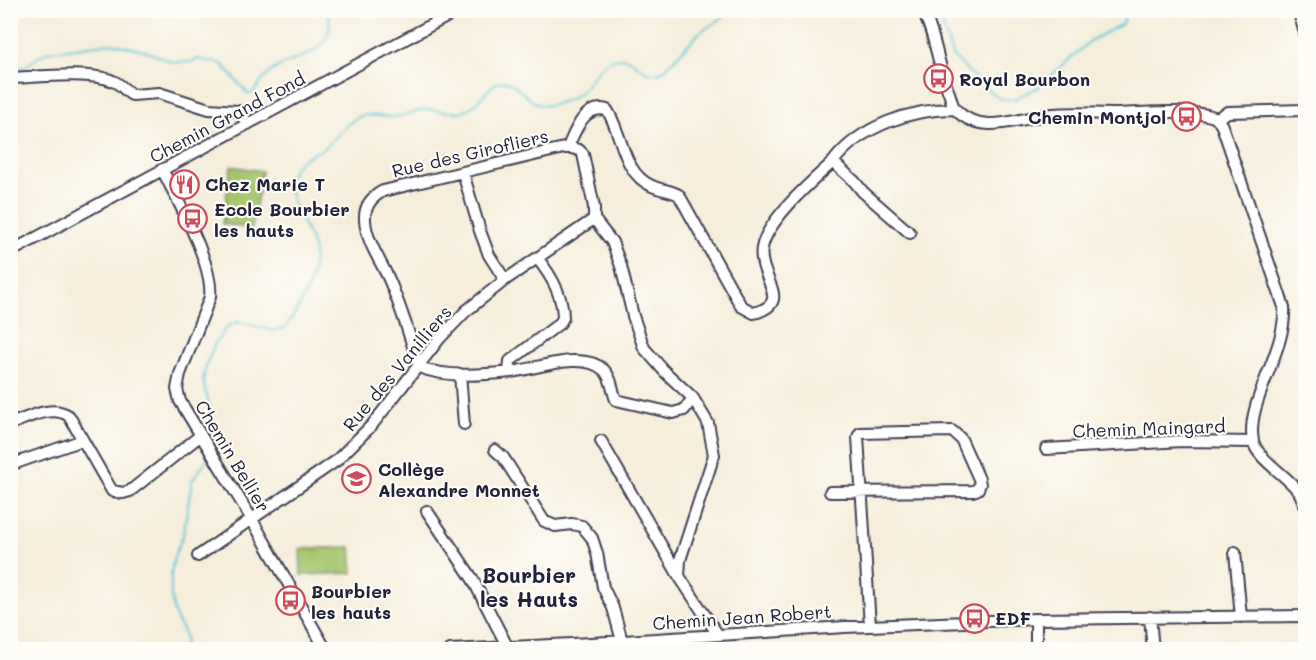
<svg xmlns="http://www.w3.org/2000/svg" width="1316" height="660" font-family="Mali,sans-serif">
<rect width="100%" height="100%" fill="#fdfcf7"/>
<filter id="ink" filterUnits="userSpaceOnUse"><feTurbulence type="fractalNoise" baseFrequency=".0167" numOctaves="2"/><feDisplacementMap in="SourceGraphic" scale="12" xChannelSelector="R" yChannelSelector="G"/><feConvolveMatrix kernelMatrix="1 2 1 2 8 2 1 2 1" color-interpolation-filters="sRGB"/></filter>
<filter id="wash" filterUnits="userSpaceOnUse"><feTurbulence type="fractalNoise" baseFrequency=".008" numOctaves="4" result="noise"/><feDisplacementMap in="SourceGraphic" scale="24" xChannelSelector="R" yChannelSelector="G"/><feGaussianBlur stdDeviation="1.35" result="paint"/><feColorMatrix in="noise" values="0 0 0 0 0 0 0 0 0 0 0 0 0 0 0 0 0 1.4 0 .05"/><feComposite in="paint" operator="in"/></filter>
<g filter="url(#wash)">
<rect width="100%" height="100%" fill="#f6eedb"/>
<path fill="#a4c46c" stroke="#637354" stroke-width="1.5" d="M 231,166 L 262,171 L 252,229 L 222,224 Z
M 351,547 L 353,573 L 301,575 L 300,549 Z"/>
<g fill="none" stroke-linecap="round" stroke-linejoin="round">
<path stroke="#59c5d2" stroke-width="2" d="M 940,10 L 944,31 L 953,57 L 983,86 L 1000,99 L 1014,99 L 1037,88 L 1090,41 L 1122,24 L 1128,10
M 10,71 L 24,67 L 46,52 L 111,43 L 143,50 L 172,62 L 191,62 L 198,59 L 222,64 L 248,94 L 252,94 C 260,84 267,73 278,67 C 295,58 321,54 328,34 C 331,27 329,17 328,10
M 218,439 L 203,381 L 206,365 L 215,343 L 227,327 L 238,322 L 274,331 L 285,328 C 301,306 312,287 314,258 C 315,228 276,198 294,168 C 302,156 313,155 324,148 C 337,139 345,122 361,116 C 370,113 383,118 393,117 C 404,117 413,111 424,110 C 435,108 448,114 460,112 C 481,107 488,82 503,81 C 519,81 528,109 550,105 C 559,103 572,100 579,93 C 591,82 600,59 619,58 C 639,56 639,80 663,71 L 700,32 L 735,10
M 182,650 L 185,643 L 185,636 L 174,613 L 171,595 L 171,573 L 174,557 L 183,535 L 192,481 L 207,459"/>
</g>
</g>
<g filter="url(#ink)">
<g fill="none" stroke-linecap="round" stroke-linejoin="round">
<defs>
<path id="minor" d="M 922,10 C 936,35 938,67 949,93 C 951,98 952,106 956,110 C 982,137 1021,117 1053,114 C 1074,112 1096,114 1117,114 C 1144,113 1193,108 1217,118 L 1222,126 L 1284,307 C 1287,351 1245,403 1253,441 C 1257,459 1288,476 1299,492 C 1302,497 1304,504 1306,509
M 1298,10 L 1306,36
M 10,78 C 38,77 89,71 113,81 C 121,84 125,91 132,95 L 159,93 L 209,109 L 238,111 L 248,124
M 1217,118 L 1228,112 L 1306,110
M 568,147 C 575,131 584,104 607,110 C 623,134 622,173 652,186 C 660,190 670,190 679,195 L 741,306 L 754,313 C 795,302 757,278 762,248 C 767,220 812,181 833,162
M 162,169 C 177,200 214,264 210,297 L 180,374 L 177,389 L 180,401 L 251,518 L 326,650
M 463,173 L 480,231 L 489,255 L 505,280
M 594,219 L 594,207 L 583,154 L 579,150 L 568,147 L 383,191 C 372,197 364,206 365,220 C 366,242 383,264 391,284 C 402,311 411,339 419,367 C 447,378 482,375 511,372 C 537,369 582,350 604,370 C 612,378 612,390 616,400 L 673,413 L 684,410 L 693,398
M 594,219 L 612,242 L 621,266 L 633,316 L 644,348 L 665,372 L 693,398 L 708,423 L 714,455 L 680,560 L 679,576
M 910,233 L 863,192 L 854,181 L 833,162 C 860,126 911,109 955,109
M 10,252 L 459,10
M 509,372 L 510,361 L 560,323 L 563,318 C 563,295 551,275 537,258
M 460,374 L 464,424
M 10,424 C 28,418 52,404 69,416 L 112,491 L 123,493 L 130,491 L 201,435
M 601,441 L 679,576 L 718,635
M 1046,449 L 1182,441 L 1253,442
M 495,450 L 503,457 L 544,521 L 555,526 L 572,524 L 582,526 L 592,538 L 597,553 L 603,587 L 613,608 L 622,641
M 10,465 L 83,440
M 830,492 L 973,491 L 978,489 L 980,484 L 979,479 L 961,439 L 952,431 L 860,433 L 858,437 L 870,626
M 427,511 L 472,578 L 507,646
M 1235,552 L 1241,617
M 198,556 L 336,461 L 372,425 L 440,338 L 466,311 L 505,280 L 594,219
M 1150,617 L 1153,650
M 450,650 L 592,643 L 845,627 L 1036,619 L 1306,616
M 1036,650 L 1036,619"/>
</defs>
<use href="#minor" stroke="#424153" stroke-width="14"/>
<use href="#minor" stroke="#fff" stroke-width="10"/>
</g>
</g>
<defs>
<symbol id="bus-ring" viewBox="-11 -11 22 22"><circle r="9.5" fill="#fdfcf7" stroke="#d1495b" stroke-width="1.5"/><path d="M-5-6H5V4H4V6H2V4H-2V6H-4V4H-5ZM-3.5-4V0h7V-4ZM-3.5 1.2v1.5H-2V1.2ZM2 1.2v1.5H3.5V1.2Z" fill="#d1495b"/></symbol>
<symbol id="restaurant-ring" viewBox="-11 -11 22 22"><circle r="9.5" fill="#fdfcf7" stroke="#d1495b" stroke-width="1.5"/><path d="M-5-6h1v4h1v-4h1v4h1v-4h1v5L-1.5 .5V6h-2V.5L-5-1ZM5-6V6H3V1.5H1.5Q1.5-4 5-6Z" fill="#d1495b"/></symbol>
<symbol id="school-ring" viewBox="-11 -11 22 22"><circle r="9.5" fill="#fdfcf7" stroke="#d1495b" stroke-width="1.5"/><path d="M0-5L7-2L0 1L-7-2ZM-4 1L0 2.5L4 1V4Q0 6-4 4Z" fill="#d1495b"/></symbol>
</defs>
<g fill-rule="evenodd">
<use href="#bus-ring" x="922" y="62" width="33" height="33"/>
<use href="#bus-ring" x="1170" y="100" width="33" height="33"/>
<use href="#restaurant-ring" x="168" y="168" width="33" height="33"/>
<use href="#bus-ring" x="176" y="202" width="33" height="33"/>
<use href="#school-ring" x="340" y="462" width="33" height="33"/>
<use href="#bus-ring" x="274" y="584" width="33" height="33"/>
<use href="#bus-ring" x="958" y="602" width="33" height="33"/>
</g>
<g text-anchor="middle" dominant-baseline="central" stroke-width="4.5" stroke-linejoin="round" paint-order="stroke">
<g font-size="18" font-weight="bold" fill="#22223b" stroke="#fdfcf7" text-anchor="start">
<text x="959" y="79">Royal Bourbon</text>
<text x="1166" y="117" text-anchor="end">Chemin Montjol</text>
<text x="205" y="184">Chez Marie T</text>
<text x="214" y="209">Ecole Bourbier<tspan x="214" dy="21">les hauts</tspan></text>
<text x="378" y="469">Collège<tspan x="378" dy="21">Alexandre Monnet</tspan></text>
<text x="311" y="591">Bourbier<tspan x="311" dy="21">les hauts</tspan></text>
<text x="995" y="618">EDF</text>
</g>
<g font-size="18" fill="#22223b" stroke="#fdfcf7">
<text transform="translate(227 117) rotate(-28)">Chemin Grand Fond</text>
<text transform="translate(470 153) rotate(-13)">Rue des Girofliers</text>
<text transform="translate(397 368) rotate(-50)">Rue des Vanilliers</text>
<text transform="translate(1149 428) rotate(-2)">Chemin Maingard</text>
<text transform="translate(233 456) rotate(59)">Chemin Bellier</text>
<text transform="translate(742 617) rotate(-4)">Chemin Jean Robert</text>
</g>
<g font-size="21" font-weight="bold" fill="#22223b" stroke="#fdfcf7">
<text x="529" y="574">Bourbier<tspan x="529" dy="24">les Hauts</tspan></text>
</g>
</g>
<rect width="1316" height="660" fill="none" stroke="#fdfcf7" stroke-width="36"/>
</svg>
